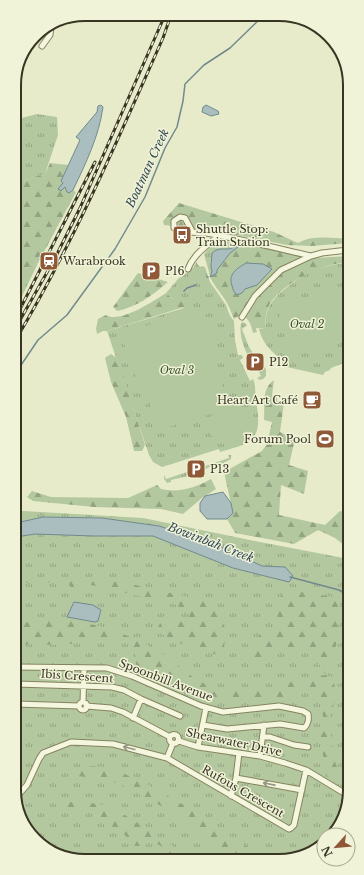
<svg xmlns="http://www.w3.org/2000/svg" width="364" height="875" font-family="'Libre Baskerville',serif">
<defs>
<pattern id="grass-tufts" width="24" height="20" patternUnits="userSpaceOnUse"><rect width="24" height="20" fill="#b4c89f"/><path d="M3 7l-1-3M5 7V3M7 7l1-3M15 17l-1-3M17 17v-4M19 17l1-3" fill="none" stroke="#93a381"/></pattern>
<pattern id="forest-firs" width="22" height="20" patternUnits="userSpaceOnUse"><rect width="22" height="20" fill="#b4c89f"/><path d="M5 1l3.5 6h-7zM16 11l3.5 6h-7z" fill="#93a381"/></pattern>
</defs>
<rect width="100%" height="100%" fill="#e8ebca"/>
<path fill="url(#grass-tufts)" d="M 37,114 L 57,117 L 58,135 L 45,174 L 30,178 L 14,187 L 14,120 Z
M 220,240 L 240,244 L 230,249 L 214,251 C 209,257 211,266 212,272 L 210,276 L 204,254 L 213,244 Z
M 196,262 L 200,267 L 202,266 L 205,267 L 210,282 L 226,305 L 230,316 L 234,321 L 235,340 L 238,355 L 242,355 L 243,358 L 240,360 L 250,381 L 253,379 C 256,385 255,394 256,401 C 263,439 254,443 220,452 L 219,449 L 162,467 L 153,462 L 149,455 L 107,331 L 184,308 L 166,293 L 178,279 L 194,267 Z
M 38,263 L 15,311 L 15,272 Z
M 345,263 L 348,263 L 349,361 L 331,368 L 330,370 L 325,372 L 323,375 L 282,366 L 282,361 C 271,350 263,345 259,329 L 266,329 C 263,306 276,295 294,282 C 301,277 309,271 318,269 C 327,266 336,264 345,263 Z
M 243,322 L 247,325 L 242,329 L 249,347 L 262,367 L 264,366 L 266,370 L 266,376 L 263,379 L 260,380 L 257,378 L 261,376 L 251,355 L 248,356 C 243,346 239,334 241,323 Z
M 228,455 L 231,455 L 231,459 L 215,468 L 213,465 L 197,474 L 171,480 L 171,482 L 167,483 L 164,479 L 164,475 L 166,479 L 229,458 Z
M 24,511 L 143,518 L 260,542 L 349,559 L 349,612 L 342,666 L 350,684 L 350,794 L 335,833 L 332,835 L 324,835 L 324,841 L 297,859 L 72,860 L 38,843 L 16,808 L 15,512 Z"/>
<path fill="url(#forest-firs)" d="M 50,163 L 68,165 L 61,181 L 69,193 L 73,190 L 76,192 L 38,263 L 15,272 L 14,187 L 30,178 L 45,174 Z
M 179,203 L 274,232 L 298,243 C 312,235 332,238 348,239 L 348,243 L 312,246 L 287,245 L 217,231 L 164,225 L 163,221 Z
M 242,244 L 315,258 L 348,256 L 348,263 C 325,261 276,286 268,308 C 265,315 265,322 266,329 L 256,328 L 257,332 L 253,333 C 251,325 249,317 240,315 L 234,319 C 232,315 231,311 229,307 C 224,296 215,288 210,277 L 224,261 L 230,253 Z
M 138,273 L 168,282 C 153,295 137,307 117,311 L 113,307 Z
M 166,293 L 173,299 L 183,299 L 186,302 L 184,307 L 107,331 L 103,331 L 97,334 L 96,329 L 98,319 L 106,315 C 119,324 154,301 166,293 Z
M 111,354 L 118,359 L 145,445 L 142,451 L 134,451 L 126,417 L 111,382 L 105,358 Z
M 274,380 L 272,395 L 277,397 L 277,401 L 284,403 L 280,432 L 295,439 L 289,465 L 308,471 L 304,494 L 281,485 L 279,515 L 325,525 L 340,511 L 349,514 L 349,549 L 335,538 L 318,530 L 294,544 L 235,533 L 227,519 L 233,513 L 224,472 L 262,451 L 267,444 L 272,422 L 264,420 C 265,405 261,389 274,380 Z
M 211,479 L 216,489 L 202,498 L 183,514 L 161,509 L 94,507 L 33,501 L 27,497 L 32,491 L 51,497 L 128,498 L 157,485 L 161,489 C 179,493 195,488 211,479 Z
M 16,577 L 90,578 L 131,584 L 201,600 L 216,608 L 218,615 L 229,635 L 224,644 L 225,653 L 221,656 L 179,643 L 156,631 L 164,616 L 186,622 L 190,614 L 175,604 L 87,584 L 76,594 L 67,582 L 16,583 Z
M 283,592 L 303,592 L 339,598 L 340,612 L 335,653 L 325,674 C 318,661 307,644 290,648 C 281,650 268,659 259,663 L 249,650 L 259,636 L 276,624 L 280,601 Z
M 65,619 L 109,628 L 142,642 L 167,657 L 194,678 L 216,690 L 248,691 L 272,687 L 280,684 L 323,675 L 333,677 L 336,696 L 328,724 L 332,740 L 334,759 L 344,786 L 329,778 L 323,756 L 320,731 L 323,716 L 321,705 L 302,688 L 287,696 L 272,699 L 218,700 L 199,696 L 136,666 L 136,653 L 132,644 L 117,639 L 58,645 L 16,644 L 16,623 Z
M 349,636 L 350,689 L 343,671 Z
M 83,766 L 110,767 L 150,786 L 198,813 L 207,826 L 230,836 L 266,859 L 244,859 L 224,854 L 215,842 L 197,833 L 189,817 L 182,819 L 165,808 L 120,784 L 106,780 L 78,776 L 74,780 L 66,778 L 73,771 Z
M 79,801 L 110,806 L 138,823 L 174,847 L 187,859 L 172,859 L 162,854 L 166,849 L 150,840 L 144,846 L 135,846 L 124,834 L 90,812 L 61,811 L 63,803 Z"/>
<path fill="#b4c89f" d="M 348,286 L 348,339 L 292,356 L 277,308 Z
M 203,307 L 219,355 L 210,358 L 210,360 L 214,359 L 228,403 L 241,404 L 249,429 L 244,435 L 219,444 L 210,434 L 209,419 L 213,413 L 159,430 L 143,383 L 146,381 L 146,379 L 137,381 L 121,334 Z"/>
<path fill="#aabec0" stroke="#718a8e" d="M 101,105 L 103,107 C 99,136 86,163 73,190 L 69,193 L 67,192 L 65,187 L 61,191 L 58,189 L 63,183 L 61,181 L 80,140 L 76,137 L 97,112 L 98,106 Z
M 206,105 L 218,111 L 219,114 L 211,116 L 202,112 L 203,107 Z
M 242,244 L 230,253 L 217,270 L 217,273 L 210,277 L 212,272 L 211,266 L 212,253 C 220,246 225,251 232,248 C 236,246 237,245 242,244 Z
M 246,263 L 263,264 L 272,269 L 257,285 L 245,289 L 242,293 L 237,295 C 234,292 233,290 232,286 C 228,274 236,269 246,263 Z
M 223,492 L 231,503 L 233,513 L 227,519 L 207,519 L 200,511 L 200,503 L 205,496 Z
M 43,517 L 102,518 L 159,526 L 221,547 L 262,566 L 285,567 L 293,576 L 289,582 L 233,568 L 153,536 L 94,536 L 35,534 L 16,537 L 16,523 Z
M 74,602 L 93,605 L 101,610 L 98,621 L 95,622 L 67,617 Z"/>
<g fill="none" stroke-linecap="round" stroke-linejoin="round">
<path stroke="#718a8e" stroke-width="1.5" d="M 207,277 L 208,277
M 184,291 L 187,288 L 196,285
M 15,374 L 38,340 L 67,315 L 115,249 L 145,197 L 165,148 L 177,127 L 183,101 L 185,84 L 204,65 L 230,48 L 264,15
M 290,577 L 339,590 L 349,596"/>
<defs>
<path id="minor" d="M 42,46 L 50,35 L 51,27
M 192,231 L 185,218 L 180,217 L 174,221 L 174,228 C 178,233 198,232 206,233 C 241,239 276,248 311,256
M 188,269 C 193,255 207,245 219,236
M 242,317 L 255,296 L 281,270 L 311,256 L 322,253 L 348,250
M 16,667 L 107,668 L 132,676 L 201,706 L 223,712 L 279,706 L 303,711 L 308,714 C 309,719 308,725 304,728 L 280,724 L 227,729 L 203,725
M 16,684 L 112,687 L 124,690 L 141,699 L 180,716
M 83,702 L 84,668
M79 706a4 4 0 1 1 8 0a4 4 0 1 1-8 0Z
M 16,704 L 79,706
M 86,706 L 111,708 L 123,712 L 170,737
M 133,718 L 141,699
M169.5 739a4.5 4.5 0 1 1 9 0a4.5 4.5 0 1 1-9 0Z
M 264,737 L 270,737 L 294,745 L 308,747
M 179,741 L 198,747 L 260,756 L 285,763 L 306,770 L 349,796
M 198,747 L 206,708
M 260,756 L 264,725
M 167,758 L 173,743
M 236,778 L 302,790
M 231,796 L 236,778 L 239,753
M 16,799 L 20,793 L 27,785 L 39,759 L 43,753 L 71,742 L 113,744 L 167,758 L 289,829 L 291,828 L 294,825 L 306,770"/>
</defs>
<use href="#minor" stroke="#868360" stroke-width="7"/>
<use href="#minor" stroke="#f4f6dd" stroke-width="5"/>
<defs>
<path id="rail" d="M 16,317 L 95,162
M 15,329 L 54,260 L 80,208 L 165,15
M 15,341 C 73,244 117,141 163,38 L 171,15"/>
</defs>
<use href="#rail" stroke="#383522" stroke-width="3"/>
<use href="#rail" stroke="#f1f3d9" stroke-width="1.5" stroke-dasharray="4.5" stroke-linecap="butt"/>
</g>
<defs><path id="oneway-shaft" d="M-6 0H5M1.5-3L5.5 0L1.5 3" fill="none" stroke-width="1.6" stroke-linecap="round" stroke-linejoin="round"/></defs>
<g stroke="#969680">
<use href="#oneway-shaft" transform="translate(129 748) rotate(-166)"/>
<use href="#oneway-shaft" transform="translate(269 784) rotate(-169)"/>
</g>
<defs>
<symbol id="bus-square" viewBox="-11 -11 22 22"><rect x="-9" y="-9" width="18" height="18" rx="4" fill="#8f5836" stroke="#f1f3d9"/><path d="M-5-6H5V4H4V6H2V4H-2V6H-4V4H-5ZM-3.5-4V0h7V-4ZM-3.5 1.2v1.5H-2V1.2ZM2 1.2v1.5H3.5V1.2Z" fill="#fff"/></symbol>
<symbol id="station-square" viewBox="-11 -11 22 22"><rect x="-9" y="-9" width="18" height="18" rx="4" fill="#8f5836" stroke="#f1f3d9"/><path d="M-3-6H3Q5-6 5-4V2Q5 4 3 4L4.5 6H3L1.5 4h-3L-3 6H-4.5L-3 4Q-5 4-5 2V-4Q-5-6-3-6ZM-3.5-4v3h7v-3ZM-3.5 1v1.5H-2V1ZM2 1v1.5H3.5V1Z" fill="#fff"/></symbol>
<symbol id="parking-square" viewBox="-11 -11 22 22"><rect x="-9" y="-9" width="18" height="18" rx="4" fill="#8f5836" stroke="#f1f3d9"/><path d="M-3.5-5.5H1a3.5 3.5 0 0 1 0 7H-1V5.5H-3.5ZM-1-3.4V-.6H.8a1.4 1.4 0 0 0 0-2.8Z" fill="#fff"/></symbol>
<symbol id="cafe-square" viewBox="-11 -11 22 22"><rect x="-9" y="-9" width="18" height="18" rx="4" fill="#8f5836" stroke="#f1f3d9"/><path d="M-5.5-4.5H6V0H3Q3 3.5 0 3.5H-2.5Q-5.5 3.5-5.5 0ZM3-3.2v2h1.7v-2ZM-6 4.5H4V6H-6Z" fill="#fff"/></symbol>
<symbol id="stadium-square" viewBox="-11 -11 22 22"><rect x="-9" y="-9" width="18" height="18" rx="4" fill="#8f5836" stroke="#f1f3d9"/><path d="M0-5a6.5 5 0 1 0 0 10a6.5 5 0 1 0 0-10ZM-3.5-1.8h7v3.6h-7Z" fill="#fff"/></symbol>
</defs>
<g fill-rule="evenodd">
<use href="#bus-square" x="171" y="224" width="22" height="22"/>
<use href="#station-square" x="38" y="250" width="22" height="22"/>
<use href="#parking-square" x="140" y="260" width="22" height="22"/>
<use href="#parking-square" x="244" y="351" width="22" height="22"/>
<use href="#cafe-square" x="301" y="389" width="22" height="22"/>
<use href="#stadium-square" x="314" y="428" width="22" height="22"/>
<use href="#parking-square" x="185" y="458" width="22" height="22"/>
</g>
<g text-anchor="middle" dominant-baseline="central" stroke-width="3" stroke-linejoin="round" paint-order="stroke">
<g font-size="11" fill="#383522" stroke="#f1f3d9" text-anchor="start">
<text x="196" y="229">Shuttle Stop:<tspan x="196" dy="13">Train Station</tspan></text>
<text x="63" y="261">Warabrook</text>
<text x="165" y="271">P16</text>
<text x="269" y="362">P12</text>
<text x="298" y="400" text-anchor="end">Heart Art Café</text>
<text x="311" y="439" text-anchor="end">Forum Pool</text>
<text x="210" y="469">P13</text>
</g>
<g font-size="11" font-style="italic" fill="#39532b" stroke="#f1f3d9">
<text x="307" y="324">Oval 2</text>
<text x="177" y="370">Oval 3</text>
</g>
<g font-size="11" fill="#383522" stroke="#f1f3d9">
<text transform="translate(77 676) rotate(4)">Ibis Crescent</text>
<text transform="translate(166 680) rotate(21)">Spoonbill Avenue</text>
<text transform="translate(234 742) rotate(12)">Shearwater Drive</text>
<text transform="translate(243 791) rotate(30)">Rufous Crescent</text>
</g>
<g font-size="12" font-style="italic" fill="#334b56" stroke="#f1f3d9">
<text transform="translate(147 168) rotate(-65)">Boatman Creek</text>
<text transform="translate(211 542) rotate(21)">Bowinbah Creek</text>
</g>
</g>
<path d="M0 0H364V875H0ZM85 21H279A64 64 0 0 1 343 85V790A64 64 0 0 1 279 854H85A64 64 0 0 1 21 790V85A64 64 0 0 1 85 21Z" fill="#f1f3d9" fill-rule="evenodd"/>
<path fill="none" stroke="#383522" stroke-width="2" d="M85 21H279A64 64 0 0 1 343 85V790A64 64 0 0 1 279 854H85A64 64 0 0 1 21 790V85A64 64 0 0 1 85 21Z"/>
<g transform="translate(336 847) rotate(243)"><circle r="19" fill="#f1f3d9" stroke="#a7a790"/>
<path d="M0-3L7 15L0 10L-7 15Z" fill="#8f5836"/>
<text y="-6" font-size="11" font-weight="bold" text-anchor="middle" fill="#383522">N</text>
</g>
</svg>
